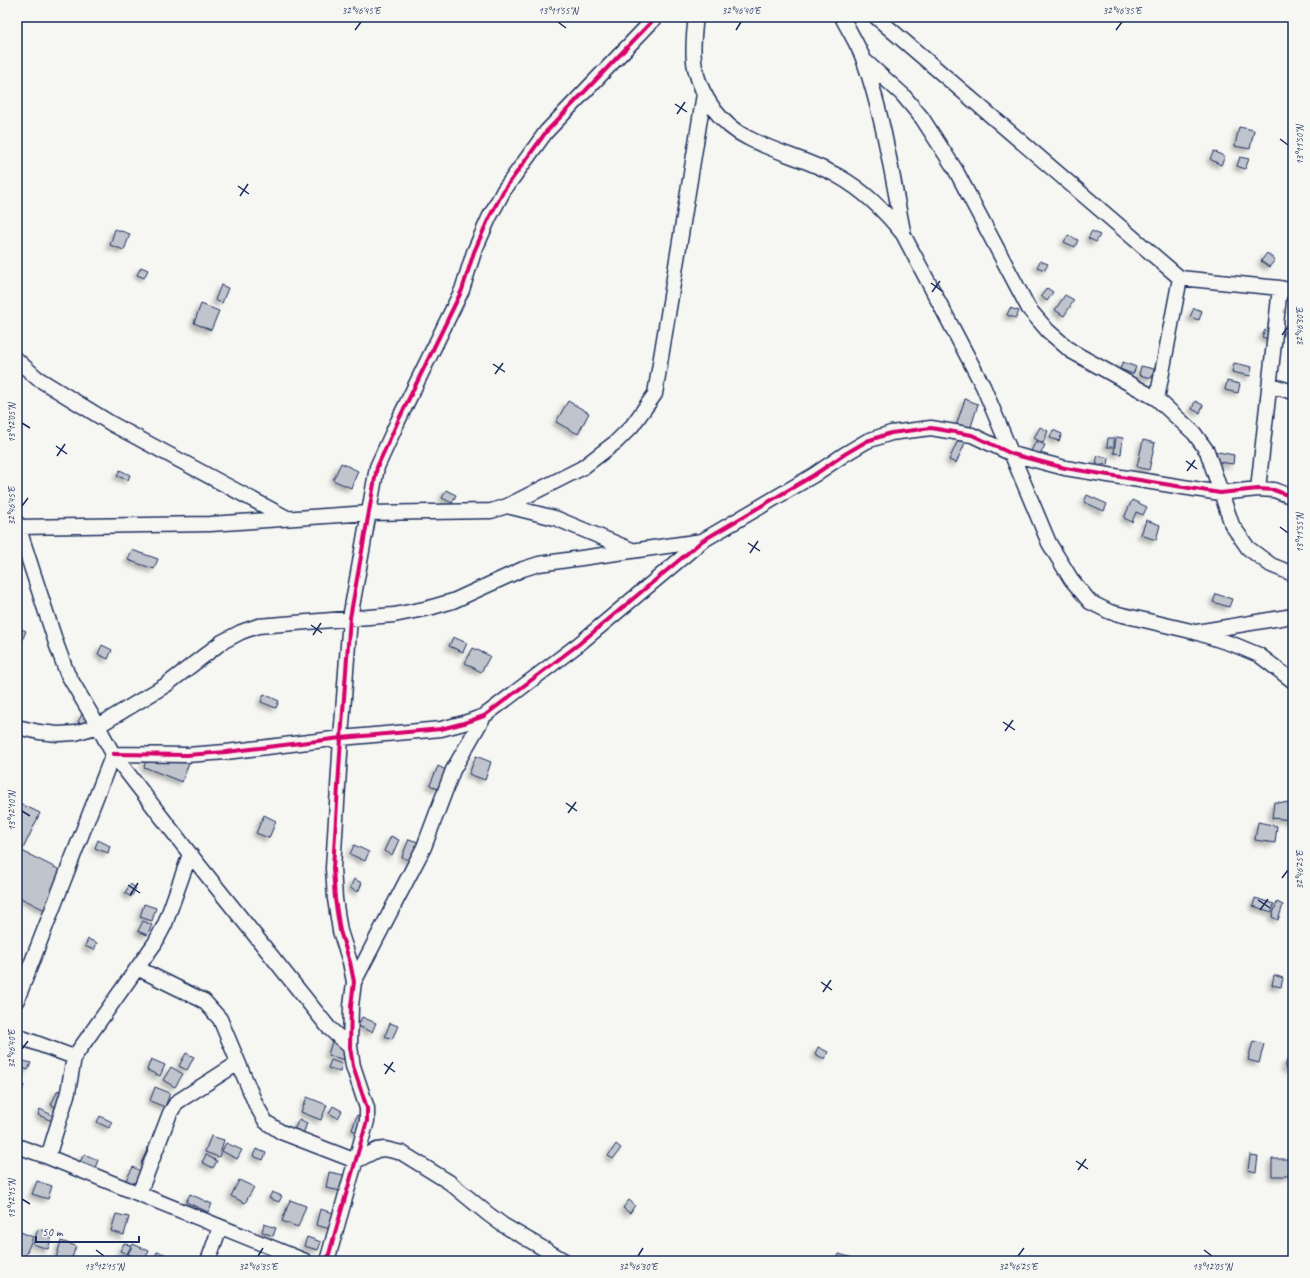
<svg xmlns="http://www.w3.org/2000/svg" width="1310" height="1278" font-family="Caveat,sans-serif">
<defs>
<filter id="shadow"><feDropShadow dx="-3.5" dy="3.5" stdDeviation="2" flood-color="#0004"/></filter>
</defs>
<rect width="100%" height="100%" fill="#f6f6f2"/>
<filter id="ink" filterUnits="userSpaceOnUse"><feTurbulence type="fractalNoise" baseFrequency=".025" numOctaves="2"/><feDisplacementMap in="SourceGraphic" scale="8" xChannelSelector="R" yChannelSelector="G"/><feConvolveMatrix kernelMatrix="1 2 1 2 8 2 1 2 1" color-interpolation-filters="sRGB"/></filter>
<g filter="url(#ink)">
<path fill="#c0c4cd" stroke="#1b2f5e" filter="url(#shadow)" d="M 1239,127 L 1254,130 L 1250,149 L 1235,146 Z
M 1214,151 L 1225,157 L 1221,165 L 1210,159 Z
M 1240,157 L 1249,159 L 1245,169 L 1237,166 Z
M 115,229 L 130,234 L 124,250 L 110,245 Z
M 1092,231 L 1100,235 L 1096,242 L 1088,238 Z
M 1068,235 L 1078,240 L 1075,247 L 1064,242 Z
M 1267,253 L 1275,260 L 1269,267 L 1261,261 Z
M 1040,261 L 1048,264 L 1045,270 L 1037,267 Z
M 141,267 L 148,270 L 144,278 L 137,275 Z
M 221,285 L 228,288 L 222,303 L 215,300 Z
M 1047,288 L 1053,292 L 1047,301 L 1041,296 Z
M 1065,295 L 1074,300 L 1064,316 L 1055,310 Z
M 201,304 L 219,311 L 211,330 L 194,323 Z
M 1010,308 L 1019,311 L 1016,318 L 1007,315 Z
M 1194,308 L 1202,311 L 1199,320 L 1190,317 Z
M 1265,330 L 1274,333 L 1271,340 L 1262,337 Z
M 1123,362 L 1136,367 L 1133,374 L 1120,369 Z
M 1234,363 L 1252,367 L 1250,376 L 1232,372 Z
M 1141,366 L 1154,369 L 1152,378 L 1139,375 Z
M 1227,381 L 1240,384 L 1238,393 L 1225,390 Z
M 965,399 L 978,404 L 969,433 L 955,429 Z
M 568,401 L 589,413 L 578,434 L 556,422 Z
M 1195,401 L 1203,405 L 1200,413 L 1192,409 Z
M 1040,427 L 1048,431 L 1043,443 L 1034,438 Z
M 1053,430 L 1062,434 L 1059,441 L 1050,438 Z
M 1116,437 L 1123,438 L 1121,454 L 1114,453 Z
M 959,438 L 966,441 L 956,463 L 949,460 Z
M 1108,438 L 1114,438 L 1114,447 L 1107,447 Z
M 1143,440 L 1155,443 L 1149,470 L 1137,467 Z
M 1036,441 L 1045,445 L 1038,459 L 1029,455 Z
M 1213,451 L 1234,455 L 1233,464 L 1212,461 Z
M 1098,455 L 1109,458 L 1108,465 L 1096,463 Z
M 341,463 L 358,471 L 351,488 L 333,480 Z
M 120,470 L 130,475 L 128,480 L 117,476 Z
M 446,490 L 456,495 L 452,503 L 442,498 Z
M 1087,495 L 1107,504 L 1104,511 L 1084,502 Z
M 1132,500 L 1147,507 L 1143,515 L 1136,512 L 1132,522 L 1124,518 Z
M 1146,520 L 1160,525 L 1156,540 L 1141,535 Z
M 132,550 L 158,559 L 154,569 L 128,560 Z
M 1216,594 L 1232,599 L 1229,607 L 1213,602 Z
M 17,627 L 26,631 L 20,645 L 17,644 Z
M 453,637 L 467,643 L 463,652 L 449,646 Z
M 102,645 L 112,650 L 108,659 L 98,654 Z
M 473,648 L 490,656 L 481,672 L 465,663 Z
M 264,694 L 279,701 L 276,708 L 261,702 Z
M 82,714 L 91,718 L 87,727 L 78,722 Z
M 181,747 L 193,752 L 182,782 L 144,767 L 150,750 L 176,760 Z
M 476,756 L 491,762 L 485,780 L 469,774 Z
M 438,766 L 446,770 L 438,789 L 430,785 Z
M 17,802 L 40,813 L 22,851 L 60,870 L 45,910 L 17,896 Z
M 1274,802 L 1293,803 L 1293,820 L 1272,818 Z
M 264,815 L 276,821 L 269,838 L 256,833 Z
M 1258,822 L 1277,826 L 1275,843 L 1255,840 Z
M 391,836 L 399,840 L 392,855 L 384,851 Z
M 409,839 L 418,842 L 410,861 L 402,857 Z
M 98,840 L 110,846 L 108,853 L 95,848 Z
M 354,845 L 369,852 L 365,861 L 350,854 Z
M 354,879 L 362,883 L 358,892 L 350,888 Z
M 130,884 L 136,888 L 131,897 L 125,893 Z
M 1255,898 L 1274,904 L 1272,912 L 1253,906 Z
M 1277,902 L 1283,905 L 1278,920 L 1272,917 Z
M 144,904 L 156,908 L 152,921 L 140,917 Z
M 143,921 L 152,925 L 147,935 L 138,931 Z
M 88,939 L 97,943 L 94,950 L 85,946 Z
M 1274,975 L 1283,978 L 1281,987 L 1272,985 Z
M 362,1017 L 376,1023 L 372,1032 L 358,1026 Z
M 390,1023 L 398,1026 L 392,1039 L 385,1036 Z
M 333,1038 L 350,1043 L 345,1060 L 328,1055 Z
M 1253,1041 L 1264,1044 L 1259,1063 L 1248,1060 Z
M 818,1047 L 828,1052 L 825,1059 L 815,1054 Z
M 186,1053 L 194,1057 L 187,1070 L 179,1066 Z
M 17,1059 L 31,1063 L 28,1070 L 17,1066 Z
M 151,1059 L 165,1065 L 160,1076 L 147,1070 Z
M 331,1060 L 342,1064 L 340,1072 L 328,1068 Z
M 1287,1060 L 1293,1061 L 1293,1071 L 1285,1068 Z
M 171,1067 L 183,1074 L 175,1087 L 163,1080 Z
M 17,1083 L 24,1085 L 21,1093 L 17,1092 Z
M 155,1087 L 170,1093 L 165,1107 L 150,1101 Z
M 58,1090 L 67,1094 L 60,1109 L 51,1105 Z
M 307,1097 L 327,1105 L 321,1120 L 301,1112 Z
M 333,1106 L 342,1111 L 338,1118 L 329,1113 Z
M 40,1109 L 54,1116 L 52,1121 L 38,1115 Z
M 357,1115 L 365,1117 L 360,1133 L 352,1130 Z
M 100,1116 L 112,1122 L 109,1128 L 97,1122 Z
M 299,1119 L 307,1123 L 303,1134 L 294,1130 Z
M 211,1136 L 224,1140 L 219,1157 L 205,1152 Z
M 226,1143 L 242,1150 L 237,1159 L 222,1151 Z
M 616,1144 L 621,1148 L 613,1159 L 608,1156 Z
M 149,1146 L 158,1150 L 150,1167 L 141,1163 Z
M 256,1149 L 266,1153 L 263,1160 L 253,1156 Z
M 84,1154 L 98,1160 L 95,1168 L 80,1162 Z
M 206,1155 L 217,1161 L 213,1168 L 202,1162 Z
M 1250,1155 L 1258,1156 L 1256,1172 L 1248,1170 Z
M 1272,1159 L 1291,1159 L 1290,1176 L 1272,1176 Z
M 133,1167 L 144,1173 L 136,1186 L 126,1180 Z
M 329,1172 L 344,1175 L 341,1191 L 326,1188 Z
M 239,1180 L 254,1187 L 245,1203 L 231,1196 Z
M 37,1181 L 52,1186 L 48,1199 L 32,1194 Z
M 272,1192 L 282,1196 L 279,1202 L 269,1198 Z
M 190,1194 L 212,1204 L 208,1212 L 186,1202 Z
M 290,1200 L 306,1206 L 298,1227 L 282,1221 Z
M 629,1200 L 635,1205 L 630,1213 L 623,1208 Z
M 320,1209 L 334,1213 L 330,1229 L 316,1225 Z
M 116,1214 L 129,1217 L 124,1235 L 111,1231 Z
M 264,1224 L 276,1228 L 273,1236 L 262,1232 Z
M 38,1229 L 53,1233 L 48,1249 L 33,1244 Z
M 18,1231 L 33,1237 L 23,1261 L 17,1261 Z
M 307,1237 L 321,1242 L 318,1250 L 304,1246 Z
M 61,1241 L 76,1246 L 71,1261 L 66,1261 L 56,1258 Z
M 124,1243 L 131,1246 L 127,1254 L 120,1251 Z
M 133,1244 L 149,1251 L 144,1261 L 128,1254 Z
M 157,1252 L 165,1254 L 163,1261 L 154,1261 Z
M 839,1254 L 853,1258 L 852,1261 L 837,1261 Z"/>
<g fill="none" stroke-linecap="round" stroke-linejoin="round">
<defs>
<path id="minor" d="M 696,17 C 694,32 692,53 695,68 C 702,98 721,125 748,138 C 777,153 809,160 838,176 C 863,190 885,211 903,234 L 983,386 L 1049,543 L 1071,579 L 1090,602 L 1110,612 L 1195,632 L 1235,645 L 1259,655 L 1293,681
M 842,17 C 849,31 859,46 864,61 C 883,115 892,175 903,231
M 876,17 L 1180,278 L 1280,288 L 1293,291
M 864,60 L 902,94 L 922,118 L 955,169 L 1029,309 L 1048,331 L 1071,351 L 1157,399 L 1194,433 L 1207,451 L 1232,525 L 1248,548 L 1271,565 L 1293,574
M 17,360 L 37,378 L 112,424 L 287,518
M 1270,385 L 1293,392
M 1157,399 L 1180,278
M 1258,489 L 1280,288
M 507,506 L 555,518 L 632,550
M 17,523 L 57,646 L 67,673 L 98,726 L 113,754 L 190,854 L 329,1028 L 350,1047
M 17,527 L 210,524 L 369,513 L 491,511 L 507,506 L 582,468 L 616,442 L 632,426 L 655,394 L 704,94
M 1197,632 L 1293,616
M 17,727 L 39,732 L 58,734 L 75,733 L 98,726 L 166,685 L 222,642 L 241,632 L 258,626 L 394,615 L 429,608 L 453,601 L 523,569 L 539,564 L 702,541
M 113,754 L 187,755 L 226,752 L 341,738 L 441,729 L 464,723 L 484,716 L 579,644 L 702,541 L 814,475 L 845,454 L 867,441 L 891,433 L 931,428 L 972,435 L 1012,454 L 1065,468 L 1220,493 L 1258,489 L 1274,490 L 1293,497
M 137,968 L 204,1001 L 220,1019 L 256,1105 L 266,1122 L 281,1132 L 356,1161 L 377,1150 L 385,1149 L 402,1153 L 449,1182 L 488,1214 L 503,1225 L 565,1261
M 354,982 L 424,847 L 453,770 L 484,716
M 17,1000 L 113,754
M 17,1036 L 74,1057
M 17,1146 L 48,1157 L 305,1261
M 48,1157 L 68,1092 L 74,1057 L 155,943 L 165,924 L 190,854
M 139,1194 L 170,1113 L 177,1102 L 238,1063
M 208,1261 L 220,1227
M 327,1261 L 367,1121 L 367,1108 L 353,1066 L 350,1047 L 351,1006 L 354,982 L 350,962 L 340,931 L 335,899 L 333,868 L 341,738 L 350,618 L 377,467 L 398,421 L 462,290 L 474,252 L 489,218 L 504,190 L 546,132 L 656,17"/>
</defs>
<use href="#minor" stroke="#1b2f5e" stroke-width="17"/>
<use href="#minor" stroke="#f6f6f2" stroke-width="14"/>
<defs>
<path id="cycleway" d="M 113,754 L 187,755 L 226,752 L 341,738 L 441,729 L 464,723 L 484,716 L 579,644 L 702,541 L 814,475 L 845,454 L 867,441 L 891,433 L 931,428 L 972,435 L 1012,454 L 1065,468 L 1220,493 L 1258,489 L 1274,490 L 1293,497
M 327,1261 L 367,1121 L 367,1108 L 353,1066 L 350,1047 L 351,1006 L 354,982 L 350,962 L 340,931 L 335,899 L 333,868 L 341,738 L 350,618 L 377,467 L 398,421 L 462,290 L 474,252 L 489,218 L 504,190 L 546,132 L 656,17"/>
</defs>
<use href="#cycleway" stroke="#f6f6f2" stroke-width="6"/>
<use href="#cycleway" stroke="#d6006c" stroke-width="4"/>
</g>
</g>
<path fill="none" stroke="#1b2f5e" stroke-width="1.5" d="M 558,22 L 566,28M 355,30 L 361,22M 736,30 L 741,22M 1116,30 L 1122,22M 675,104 L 687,112M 677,114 L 685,102M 1280,139 L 1288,145M 238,186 L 249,194M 240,196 L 248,184M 931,283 L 942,291M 932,292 L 940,281M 1282,335 L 1288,327M 493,364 L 505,372M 495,374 L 503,363M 22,423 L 30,428M 56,446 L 67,454M 57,456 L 65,444M 1186,461 L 1197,469M 1187,471 L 1195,460M 22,506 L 28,498M 1280,527 L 1288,533M 748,543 L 760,551M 750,553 L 758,541M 311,625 L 322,633M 313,635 L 321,623M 1003,722 L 1015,730M 1005,731 L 1013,720M 566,803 L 577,811M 22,811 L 30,816M 568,813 L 576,802M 1282,878 L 1288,870M 128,885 L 140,893M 130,895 L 138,883M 1258,900 L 1270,908M 1260,910 L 1268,899M 821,982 L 832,990M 823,992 L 831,980M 22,1049 L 28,1041M 384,1064 L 395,1072M 385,1074 L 393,1062M 1076,1161 L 1088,1169M 1078,1170 L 1086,1159M 22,1199 L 30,1204M 96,1250 L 104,1256M 1204,1250 L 1212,1256M 258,1256 L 263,1248M 638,1256 L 643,1248M 1018,1256 L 1024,1248"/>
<rect width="1310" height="1278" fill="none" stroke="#f6f6f2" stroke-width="44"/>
<path d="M36 1236v6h103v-6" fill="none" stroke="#1b2f5e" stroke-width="2"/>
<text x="42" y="1236" font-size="12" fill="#1b2f5e" stroke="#f6f6f2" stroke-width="3" paint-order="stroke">50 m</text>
<rect x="22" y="22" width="1266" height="1234" fill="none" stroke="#1b2f5e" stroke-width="1.5"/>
<g font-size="10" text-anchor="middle" fill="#1b2f5e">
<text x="361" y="14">32°46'45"E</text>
<text x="558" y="14">13°11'55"N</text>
<text x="741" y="14">32°46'40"E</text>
<text x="1122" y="14">32°46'35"E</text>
<text transform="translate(1299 145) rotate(-90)" y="4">13°11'50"N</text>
<text transform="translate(1299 327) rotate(-90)" y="4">32°46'30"E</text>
<text transform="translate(11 423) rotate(-90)" y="4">13°12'05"N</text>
<text transform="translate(11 506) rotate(-90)" y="4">32°46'45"E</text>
<text transform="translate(1299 533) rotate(-90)" y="4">13°11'55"N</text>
<text transform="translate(11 811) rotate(-90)" y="4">13°12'10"N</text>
<text transform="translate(1299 870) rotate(-90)" y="4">32°46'25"E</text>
<text transform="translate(11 1049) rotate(-90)" y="4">32°46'40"E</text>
<text transform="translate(11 1199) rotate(-90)" y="4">13°12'15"N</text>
<text x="104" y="1270">13°12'15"N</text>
<text x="258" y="1270">32°46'35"E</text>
<text x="638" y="1270">32°46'30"E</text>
<text x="1018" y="1270">32°46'25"E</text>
<text x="1212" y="1270">13°12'05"N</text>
</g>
</svg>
